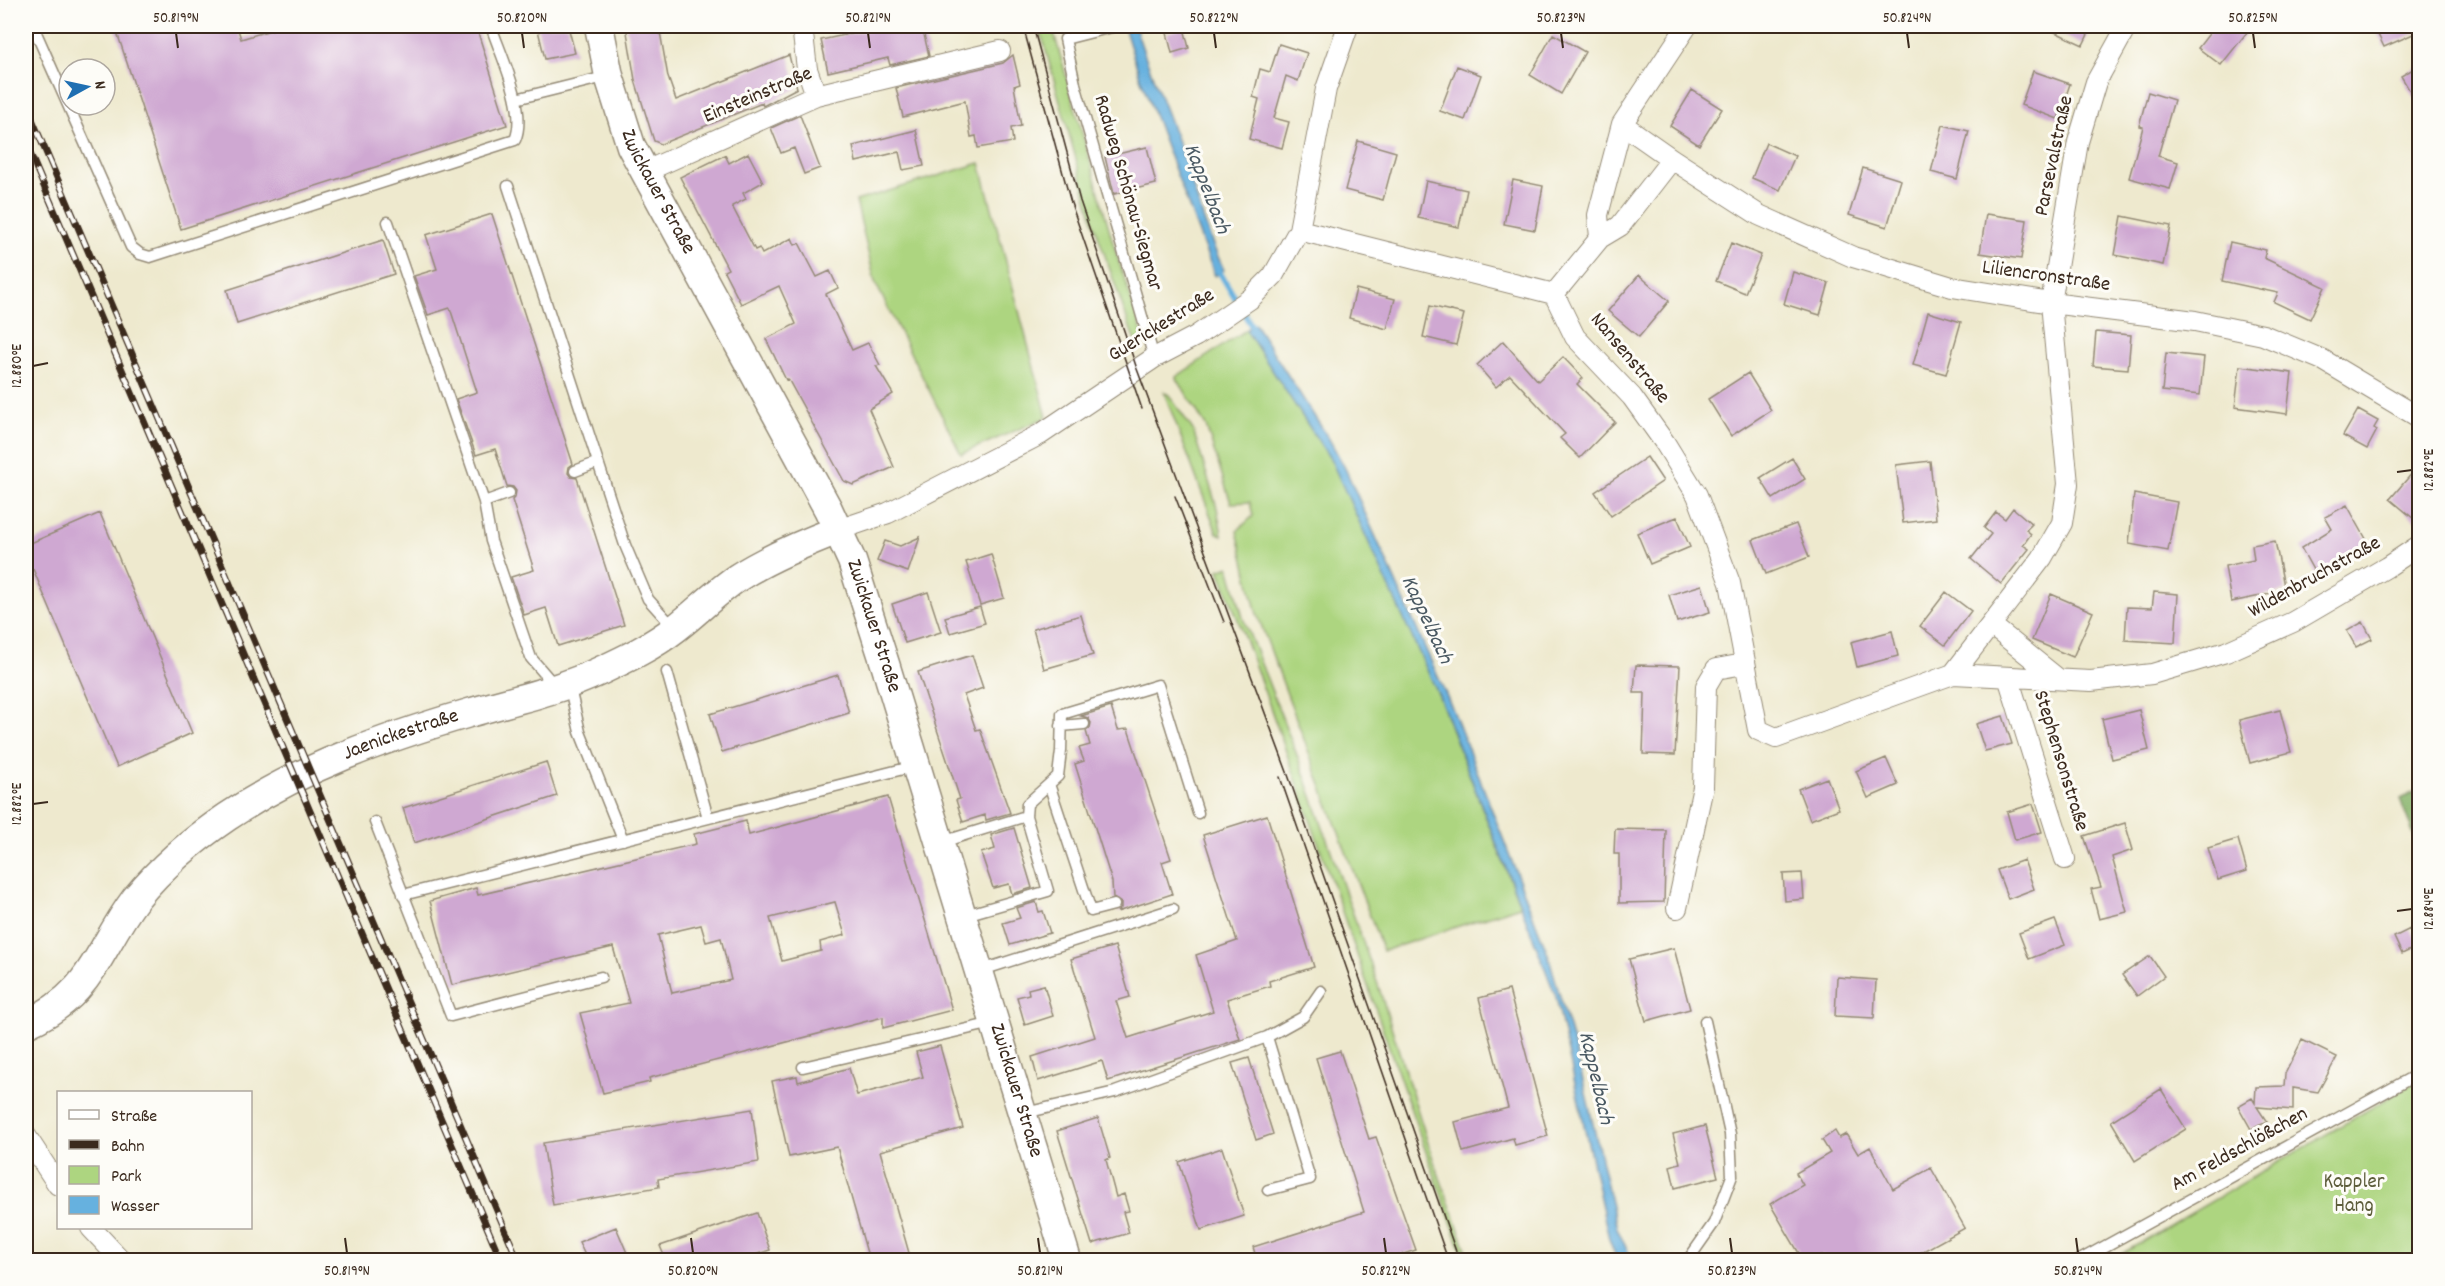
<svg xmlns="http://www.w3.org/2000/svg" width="2445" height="1286" font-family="Dekko,sans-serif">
<rect width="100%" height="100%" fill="#fdfcf7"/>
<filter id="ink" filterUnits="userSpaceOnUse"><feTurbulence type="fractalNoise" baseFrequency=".0167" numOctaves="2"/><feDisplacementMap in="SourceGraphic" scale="12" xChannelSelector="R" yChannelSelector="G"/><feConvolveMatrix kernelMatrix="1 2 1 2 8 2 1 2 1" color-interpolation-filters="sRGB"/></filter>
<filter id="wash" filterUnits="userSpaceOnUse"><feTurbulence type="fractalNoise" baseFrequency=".008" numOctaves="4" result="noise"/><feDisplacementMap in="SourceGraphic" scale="24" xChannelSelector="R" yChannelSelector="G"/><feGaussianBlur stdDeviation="1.35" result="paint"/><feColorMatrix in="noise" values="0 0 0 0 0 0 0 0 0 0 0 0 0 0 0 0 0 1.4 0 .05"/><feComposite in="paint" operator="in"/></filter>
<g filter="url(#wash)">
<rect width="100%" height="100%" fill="#eee9ce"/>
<path fill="#add580" stroke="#74804f" stroke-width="1.5" d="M 1039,26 L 1052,26 L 1116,253 L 1144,338 L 1135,342 L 1094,224 Z
M 980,163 L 1047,417 L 961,454 L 875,282 L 856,201 Z
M 1246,330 L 1331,460 L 1439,696 L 1520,906 L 1383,951 L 1256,611 L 1237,531 L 1253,516 L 1250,502 L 1231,503 L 1206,426 L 1176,377 Z
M 1164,392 L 1169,395 L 1193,430 L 1217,508 L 1222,535 L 1217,533 Z
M 1229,566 L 1243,618 L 1302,768 L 1378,985 L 1433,1159 L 1470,1260 L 1465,1260 C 1380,1031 1307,798 1219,570 Z
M 2419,1080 L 2419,1260 L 2111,1260 Z"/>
<path fill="#8ab66e" stroke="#627046" stroke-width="1.5" d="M 2419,790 L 2419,849 L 2400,799 Z"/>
<path fill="#66b1df" stroke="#506e7e" stroke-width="1.5" d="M 1136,29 C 1150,74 1170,117 1185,162 C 1197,198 1207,235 1224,270 L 1215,276 L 1140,77 L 1125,30 Z
M 1255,324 L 1329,439 L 1345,468 L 1453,710 L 1548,954 L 1579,1063 L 1617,1228 L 1629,1254 L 1617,1260 L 1609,1239 L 1556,997 L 1439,696 L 1331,460 L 1246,330 Z"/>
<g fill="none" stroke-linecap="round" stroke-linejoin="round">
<path stroke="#66b1df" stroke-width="6" d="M 1216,266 L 1255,332"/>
</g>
<g id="blocks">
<path fill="#cfa8d2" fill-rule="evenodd" d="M 115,26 L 237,26 L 241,39 L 284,26 L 476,26 L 507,125 L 181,229 Z
M 537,26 L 568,26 L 575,53 L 545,59 Z
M 626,26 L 659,26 L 668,77 L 676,100 L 789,55 L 797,88 L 763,106 L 762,103 L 661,144 L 654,141 L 635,80 Z
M 887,26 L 922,26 L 929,56 L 890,65 L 888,58 L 828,72 L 821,40 Z
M 2042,26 L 2092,26 L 2083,45 Z
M 2215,26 L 2252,26 L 2221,65 L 2198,48 Z
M 2374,26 L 2420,26 L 2420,31 L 2384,47 Z
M 1184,28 L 1189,48 L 1172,53 L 1167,33 Z
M 1553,34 L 1585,52 L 1561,94 L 1530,75 Z
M 1279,44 L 1307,53 L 1298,81 L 1286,76 L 1274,118 L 1289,122 L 1282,148 L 1249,139 L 1259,99 L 1253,97 L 1260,69 L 1270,72 Z
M 1013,55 L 1020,84 L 1014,86 L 1021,126 L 1011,128 L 1013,142 L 978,148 L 976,136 L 971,137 L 965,101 L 903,117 L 896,88 L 1003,63 Z
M 2420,65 L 2420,108 L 2401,76 Z
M 1457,66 L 1481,75 L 1465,120 L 1440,111 Z
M 2033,71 L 2070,84 L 2058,119 L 2021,105 Z
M 1692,90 L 1722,109 L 1699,145 L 1670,126 Z
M 2148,92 L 2174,100 L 2158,156 L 2178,162 L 2170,189 L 2129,178 L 2143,127 L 2139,126 Z
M 800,115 L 820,168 L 804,174 L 794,148 L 781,153 L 771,128 Z
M 1943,125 L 1969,131 L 1957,179 L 1931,172 Z
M 916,130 L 924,166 L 903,170 L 899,152 L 856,162 L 853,146 Z
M 1358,141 L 1396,152 L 1383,200 L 1345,190 Z
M 1766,143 L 1795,156 L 1780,190 L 1752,178 Z
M 1147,147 L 1156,184 L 1114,194 L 1105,157 Z
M 748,153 L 763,182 L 743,193 L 746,199 L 732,206 L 755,250 L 759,248 L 762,254 L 792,238 L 795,245 L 799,243 L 817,277 L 830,271 L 838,288 L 826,294 L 852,350 L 868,343 L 880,365 L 876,366 L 893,394 L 869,409 L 894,467 L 853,485 L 844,481 L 788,379 L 786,380 L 766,339 L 796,324 L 779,286 L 741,304 L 724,271 L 728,269 L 680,177 L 725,155 L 729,163 Z
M 1863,168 L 1901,180 L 1887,227 L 1849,215 Z
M 1513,180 L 1543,186 L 1535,230 L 1504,224 Z
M 1426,181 L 1467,190 L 1459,227 L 1418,218 Z
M 492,214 L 573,464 L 569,467 L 568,473 L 571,477 L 577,478 L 624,625 L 558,646 L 546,608 L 524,615 L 511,577 L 534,570 L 512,500 L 515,497 L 516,491 L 513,487 L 507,486 L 495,449 L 476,455 L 456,399 L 477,392 L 450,308 L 428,315 L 414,276 L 437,269 L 426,235 Z
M 1986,214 L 2027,220 L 2021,259 L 1980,253 Z
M 2122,216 L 2171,226 L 2163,265 L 2115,255 Z
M 383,240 L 394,274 L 237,324 L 227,290 Z
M 2230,242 L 2266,250 L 2264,258 L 2325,287 L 2310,319 L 2274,302 L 2278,293 L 2222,281 Z
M 1731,243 L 1761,255 L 1745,293 L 1716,281 Z
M 1793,272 L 1829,283 L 1820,315 L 1784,304 Z
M 1639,275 L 1669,301 L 1639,337 L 1608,311 Z
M 1356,289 L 1395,299 L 1387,329 L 1349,318 Z
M 1430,306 L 1464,314 L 1456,345 L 1423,337 Z
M 1928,312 L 1961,322 L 1946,374 L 1913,365 Z
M 2096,332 L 2131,335 L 2128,369 L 2093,366 Z
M 1503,341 L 1538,381 L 1563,357 L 1583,378 L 1577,384 L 1615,422 L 1580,458 L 1560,438 L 1565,434 L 1510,375 L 1496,387 L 1477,365 Z
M 2166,353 L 2204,357 L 2200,395 L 2162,391 Z
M 2240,366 L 2292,373 L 2287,414 L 2235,407 Z
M 1748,373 L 1771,410 L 1731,436 L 1708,399 Z
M 2358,410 L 2378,421 L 2374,428 L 2377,430 L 2367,449 L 2343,436 Z
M 1647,457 L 1663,481 L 1611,516 L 1595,492 Z
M 1792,458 L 1805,479 L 1773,499 L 1760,478 Z
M 1930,461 L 1936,519 L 1903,523 L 1896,465 Z
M 2420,464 L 2420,524 L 2390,499 Z
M 2134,494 L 2177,502 L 2168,551 L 2129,544 Z
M 2347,505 L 2370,546 L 2317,577 L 2301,548 L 2332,529 L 2325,517 Z
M 2013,508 L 2032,524 L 2026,530 L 2031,534 L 2023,545 L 2029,549 L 2001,584 L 1971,559 L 1991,534 L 1984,528 L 1996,512 L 2005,519 Z
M 100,513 L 192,733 L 117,767 L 33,569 L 26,572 L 26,545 Z
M 1677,517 L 1690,547 L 1650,564 L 1637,533 Z
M 1796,524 L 1809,557 L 1766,574 L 1753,540 Z
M 920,537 L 908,572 L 877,561 L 885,541 L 900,546 Z
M 2275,541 L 2285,591 L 2231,602 L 2225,566 L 2254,560 L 2252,545 Z
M 991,554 L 1004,598 L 980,605 L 966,562 Z
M 1702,585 L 1710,612 L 1677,622 L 1669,595 Z
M 928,592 L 941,632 L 905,643 L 892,604 Z
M 1946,592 L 1971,611 L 1945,645 L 1920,626 Z
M 2154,592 L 2178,594 L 2175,643 L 2125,640 L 2127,607 L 2152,608 Z
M 2051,594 L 2093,612 L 2073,657 L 2032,640 Z
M 980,607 L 985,623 L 950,633 L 945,617 Z
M 1081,615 L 1093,655 L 1044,669 L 1033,629 Z
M 2363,622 L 2372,639 L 2356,647 L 2347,631 Z
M 1892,631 L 1898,656 L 1857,667 L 1851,642 Z
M 972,655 L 983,688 L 964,695 L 976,730 L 980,729 L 1010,813 L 986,820 L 985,815 L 963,822 L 956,800 L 960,799 L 918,672 Z
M 1636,665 L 1680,666 L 1675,755 L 1643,754 L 1645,693 L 1634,693 Z
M 838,675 L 849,713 L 722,752 L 710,714 Z
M 1111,707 L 1118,730 L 1128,729 L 1171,859 L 1162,862 L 1172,894 L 1117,912 L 1121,908 L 1121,903 L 1113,898 L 1112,882 L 1075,764 L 1084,761 L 1079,748 L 1090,745 L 1086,731 L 1090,728 L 1091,723 L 1088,718 L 1081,716 Z
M 2139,710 L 2149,750 L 2112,759 L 2102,719 Z
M 2280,710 L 2291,752 L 2250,763 L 2239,720 Z
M 2003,716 L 2012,744 L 1985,751 L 1976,724 Z
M 1886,758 L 1898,785 L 1868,798 L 1856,771 Z
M 546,762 L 557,796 L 414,843 L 403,808 Z
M 1827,778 L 1839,809 L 1810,820 L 1798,789 Z
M 888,797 L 952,1010 L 883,1028 L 883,1017 L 649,1078 L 650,1082 L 603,1093 L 580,1013 L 629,1003 L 613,947 L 452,985 L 430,901 L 476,888 L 478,895 L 696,844 L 694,834 L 746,821 L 749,835 ZM 835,902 L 845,935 L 820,942 L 821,951 L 782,961 L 770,918 ZM 701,925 L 706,942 L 721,938 L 731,980 L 672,993 L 658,935 Z
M 2033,804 L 2042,832 L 2015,840 L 2007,812 Z
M 1267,815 L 1314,967 L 1269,981 L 1270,986 L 1227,999 L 1240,1039 L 1108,1081 L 1102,1061 L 1038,1081 L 1032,1057 L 1095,1037 L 1071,959 L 1115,946 L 1130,997 L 1116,1001 L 1128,1038 L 1213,1011 L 1196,955 L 1237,941 L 1203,835 Z
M 2125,823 L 2133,850 L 2112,857 L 2127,912 L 2099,919 L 2091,889 L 2101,887 L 2084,836 Z
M 1014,828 L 1032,888 L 1012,894 L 1009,884 L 993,888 L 981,853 L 995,849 L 991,835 Z
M 1615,829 L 1666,830 L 1664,902 L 1619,903 L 1619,854 L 1614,854 Z
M 2238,839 L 2247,871 L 2218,880 L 2208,848 Z
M 2024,860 L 2034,889 L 2008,899 L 1997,870 Z
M 1802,873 L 1804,899 L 1785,901 L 1783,874 Z
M 1036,902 L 1039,912 L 1043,911 L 1050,933 L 1010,945 L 1003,923 L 1020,918 L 1016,908 Z
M 2055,920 L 2065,945 L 2029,959 L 2019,933 Z
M 2410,929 L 2419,946 L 2402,954 L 2394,937 Z
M 1674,948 L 1690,1009 L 1646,1021 L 1629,959 Z
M 2150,956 L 2164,976 L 2137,996 L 2122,975 Z
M 1837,977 L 1876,980 L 1874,1018 L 1835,1016 Z
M 1044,985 L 1053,1016 L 1025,1025 L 1017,997 L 1029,994 L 1028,989 Z
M 1509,990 L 1548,1136 L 1515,1145 L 1513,1138 L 1463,1152 L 1455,1122 L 1508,1108 L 1479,998 Z
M 2302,1040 L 2337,1057 L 2318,1092 L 2293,1088 L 2293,1110 L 2257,1107 L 2267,1122 L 2251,1129 L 2238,1106 L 2252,1098 L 2255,1103 L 2256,1087 L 2284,1086 L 2285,1074 Z
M 940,1046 L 963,1128 L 880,1151 L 911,1260 L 869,1260 L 837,1147 L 789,1157 L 772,1081 L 797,1076 L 798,1082 L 849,1068 L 857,1095 L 923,1077 L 916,1052 Z
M 1340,1051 L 1369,1139 L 1376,1137 L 1416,1250 L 1385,1260 L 1257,1260 L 1253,1247 L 1364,1212 L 1316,1058 Z
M 1249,1058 L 1273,1134 L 1256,1140 L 1232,1063 Z
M 2161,1089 L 2186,1129 L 2135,1161 L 2111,1121 Z
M 752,1109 L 759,1162 L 658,1179 L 659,1187 L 553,1205 L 543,1143 Z
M 1098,1118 L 1110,1158 L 1106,1160 L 1116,1197 L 1124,1194 L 1129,1211 L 1123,1212 L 1129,1233 L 1092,1244 L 1057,1131 Z
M 1705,1126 L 1718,1177 L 1675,1188 L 1670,1166 L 1680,1163 L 1673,1134 Z
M 1835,1131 L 1839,1138 L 1846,1134 L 1858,1154 L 1870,1147 L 1893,1189 L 1931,1168 L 1965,1228 L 1907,1260 L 1826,1260 L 1822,1255 L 1811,1260 L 1803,1260 L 1770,1204 L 1803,1185 L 1796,1173 L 1830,1153 L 1822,1140 Z
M 1222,1148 L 1244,1216 L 1201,1230 L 1179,1162 Z
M 757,1213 L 770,1250 L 739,1260 L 666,1260 L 660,1246 Z
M 616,1227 L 630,1260 L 587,1260 L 579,1242 Z"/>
</g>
</g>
<g filter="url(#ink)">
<use href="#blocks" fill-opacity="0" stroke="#948a76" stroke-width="1.5"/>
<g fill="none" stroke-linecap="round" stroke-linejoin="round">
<defs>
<path id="service" d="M 33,26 L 131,247 L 140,254 L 150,257 L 515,140 C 528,110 501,56 491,26
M 1116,26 L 1065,39 L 1075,84 L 1154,358
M 516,99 L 609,76
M 508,186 L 625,545 L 648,599 L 675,629
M 388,222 L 484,502 L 491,541 L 531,658 L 556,687
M 575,471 L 596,463
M 484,502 L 509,493
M 667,672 L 708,818
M 569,684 L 580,732 L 623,840
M 1061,726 L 1084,724
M 1049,784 L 1091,911 L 1114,905
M 375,822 L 451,1016 L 601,977
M 942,842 L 1026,816 L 1027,804 L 1058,776 L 1061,751 L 1062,714 L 1158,685 L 1198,813
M 403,895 L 915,766
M 962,916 L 1048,891 L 1026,816
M 979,971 L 1173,909
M 1267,1037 L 1303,1017 L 1321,991
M 803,1067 L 993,1023
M 1025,1113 L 1115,1092 L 1267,1037 L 1310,1179 L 1268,1190
M 1688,1260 L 1714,1223 L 1732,1176 L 1730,1134 L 1705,1021
M 2080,1260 L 2420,1073"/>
<path id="minor" d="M 802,26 L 807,69 L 816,95
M 1622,124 L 1672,159 L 1759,215 L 1853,257 L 1952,287 L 2051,303 L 2195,321 L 2263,335 L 2323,360 L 2420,418
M 644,172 L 816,95 L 1000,51
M 1299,230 L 1554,294 L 1575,337 L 1632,397 L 1665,443 L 1697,495 L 1730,583 L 1758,730 L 1776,738 L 1953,674 L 2091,681 L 2152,674 L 2226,652 L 2293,622 L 2387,567 L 2420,545
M 1600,238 L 1620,226 L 1672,159
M 1554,294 L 1600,238 L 1598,215 L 1622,124 L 1687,26
M 838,530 L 888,513 L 1041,434 L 1154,358 L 1196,336 L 1250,299 L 1273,276 L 1299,230 L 1326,89 L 1348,26
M 1991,625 L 2057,678
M 1953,674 L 2042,558 L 2062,523 L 2068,484 L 2051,303 L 2078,142 L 2096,82 L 2127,26
M 2008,677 L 2065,859
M 1677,908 L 1703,787 L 1706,686 L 1716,669 L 1744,664
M 26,1136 L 58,1185
M 91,1228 L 121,1260"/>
<g id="secondary">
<path id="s1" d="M 599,26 L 609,76 L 631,146 L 828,509 L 852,561 L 886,667 L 1067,1260"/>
<path id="s2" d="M 26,1024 C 94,994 96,951 136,898 C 162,866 193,840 227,817 C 301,767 385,738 469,713 C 513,700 558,691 600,671 C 626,659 653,646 676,628 C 697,612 715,593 737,578 C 768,558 804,543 838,530"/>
</g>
</defs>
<use href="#service" stroke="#948a76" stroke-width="13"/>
<use href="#minor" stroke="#948a76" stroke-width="22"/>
<use href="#secondary" stroke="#948a76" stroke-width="31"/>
<use href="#service" stroke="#fff" stroke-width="10"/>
<use href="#minor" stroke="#fff" stroke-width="20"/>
<use href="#secondary" stroke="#fff" stroke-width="28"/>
<path stroke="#3b2a1e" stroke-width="1.5" d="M 1023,26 L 1071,203 L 1142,409
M 1033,26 L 1080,201 L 1137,369 L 1287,772 L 1459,1260
M 1175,496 L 1224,622
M 1280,777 L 1448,1260"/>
<defs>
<path id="rail" d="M 26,105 L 518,1260
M 26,144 L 501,1260"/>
</defs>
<use href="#rail" stroke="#3b2a1e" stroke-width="7"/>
<use href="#rail" stroke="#fdfcf7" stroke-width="4.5" stroke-dasharray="14" stroke-linecap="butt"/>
</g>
</g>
<path fill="none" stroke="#3b2a1e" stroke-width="2" d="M 176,33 L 178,48M 522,33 L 524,48M 868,33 L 870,48M 1214,33 L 1216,48M 1561,33 L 1563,48M 1907,33 L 1909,48M 2253,33 L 2255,48M 33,366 L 48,363M 2397,472 L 2412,470M 33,804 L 48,802M 2397,911 L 2412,909M 345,1238 L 347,1253M 691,1238 L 693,1253M 1038,1238 L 1040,1253M 1384,1238 L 1386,1253M 1730,1238 L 1732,1253M 2076,1238 L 2078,1253"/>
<g text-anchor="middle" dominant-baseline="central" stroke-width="6" stroke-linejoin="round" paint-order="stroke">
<g font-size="21" fill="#3b2a1e" stroke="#fdfcf7">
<text transform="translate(758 96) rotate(-23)">Einsteinstraße</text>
<text transform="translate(2055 156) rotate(-78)">Parsevalstraße</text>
<text stroke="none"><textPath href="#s1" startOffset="177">Zwickauer Straße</textPath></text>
<text transform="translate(1127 193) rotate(74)">Radweg Schönau-Siegmar</text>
<text transform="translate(2046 277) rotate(8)">Liliencronstraße</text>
<text transform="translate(1162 326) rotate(-32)">Guerickestraße</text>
<text transform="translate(1629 359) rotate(50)">Nansenstraße</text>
<text transform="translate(2315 578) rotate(-29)">Wildenbruchstraße</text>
<text stroke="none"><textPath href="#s1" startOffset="663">Zwickauer Straße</textPath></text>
<text stroke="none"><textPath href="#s2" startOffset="486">Jaenickestraße</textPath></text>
<text transform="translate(2060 761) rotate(73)">Stephensonstraße</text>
<text stroke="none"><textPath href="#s1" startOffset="1149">Zwickauer Straße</textPath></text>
<text transform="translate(2240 1150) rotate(-29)">Am Feldschlößchen</text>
</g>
<g font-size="21" fill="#5d5d3b" stroke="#fdfcf7">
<text x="2354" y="1183">Kappler<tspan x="2354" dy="24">Hang</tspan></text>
</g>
<g font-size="22" font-style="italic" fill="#4a5962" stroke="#fdfcf7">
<text transform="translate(1206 189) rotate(69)">Kappelbach</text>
<text transform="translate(1426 620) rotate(65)">Kappelbach</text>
<text transform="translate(1595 1078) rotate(77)">Kappelbach</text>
</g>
</g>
<rect width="2445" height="1286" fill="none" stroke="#fdfcf7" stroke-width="66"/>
<rect x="57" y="1091" width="195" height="138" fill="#fdfcf7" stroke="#afa8a0" stroke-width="1.5"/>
<rect x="69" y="1110" width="30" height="9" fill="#ffffff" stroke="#afa8a0" stroke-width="1.5"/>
<text x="111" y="1121" font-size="18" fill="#3b2a1e">Straße</text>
<rect x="69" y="1140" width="30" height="9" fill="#3b2a1e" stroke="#afa8a0" stroke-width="1.5"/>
<text x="111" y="1151" font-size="18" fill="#3b2a1e">Bahn</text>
<rect x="69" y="1166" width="30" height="18" fill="#add580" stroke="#afa8a0" stroke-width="1.5"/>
<text x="111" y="1181" font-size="18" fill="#3b2a1e">Park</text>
<rect x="69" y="1196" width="30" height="18" fill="#66b1df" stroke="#afa8a0" stroke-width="1.5"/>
<text x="111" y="1211" font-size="18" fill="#3b2a1e">Wasser</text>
<g transform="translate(87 87) rotate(82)"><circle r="28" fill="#fdfcf7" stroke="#afa8a0" stroke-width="1.5"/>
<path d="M0-4.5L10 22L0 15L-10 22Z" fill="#1f6fb2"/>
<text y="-9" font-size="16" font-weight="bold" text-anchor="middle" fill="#3b2a1e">N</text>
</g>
<rect x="33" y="33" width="2379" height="1220" fill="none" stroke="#3b2a1e" stroke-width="2"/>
<g font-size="15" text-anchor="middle" fill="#3b2a1e">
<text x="176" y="22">50.819°N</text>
<text x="522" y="22">50.820°N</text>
<text x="868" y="22">50.821°N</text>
<text x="1214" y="22">50.822°N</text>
<text x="1561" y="22">50.823°N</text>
<text x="1907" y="22">50.824°N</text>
<text x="2253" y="22">50.825°N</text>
<text transform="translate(16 366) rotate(-90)" y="5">12.880°E</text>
<text transform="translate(2428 470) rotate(-90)" y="5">12.882°E</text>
<text transform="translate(16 804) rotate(-90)" y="5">12.882°E</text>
<text transform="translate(2428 909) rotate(-90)" y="5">12.884°E</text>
<text x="347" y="1275">50.819°N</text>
<text x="693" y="1275">50.820°N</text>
<text x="1040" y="1275">50.821°N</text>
<text x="1386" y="1275">50.822°N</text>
<text x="1732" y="1275">50.823°N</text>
<text x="2078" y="1275">50.824°N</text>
</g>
</svg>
